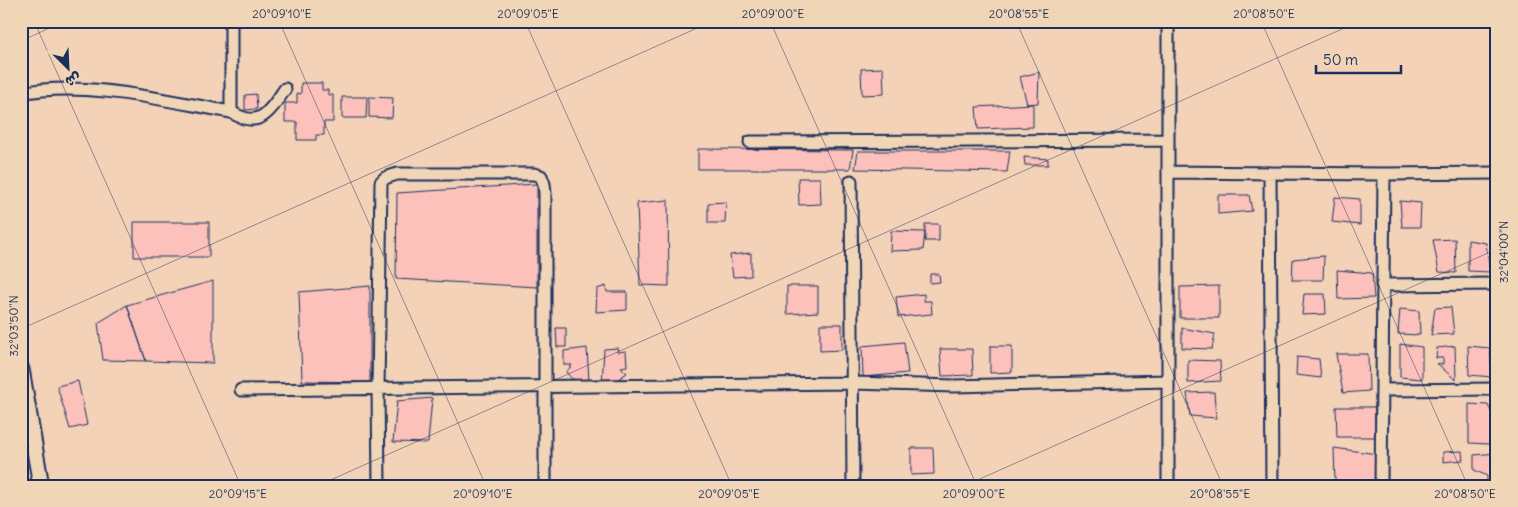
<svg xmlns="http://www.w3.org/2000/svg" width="1518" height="507" font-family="Delius,'Playpen Sans Arabic',sans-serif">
<rect width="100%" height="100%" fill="#f3d2b8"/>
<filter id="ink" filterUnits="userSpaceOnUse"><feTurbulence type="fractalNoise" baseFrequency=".02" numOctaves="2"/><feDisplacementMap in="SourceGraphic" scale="10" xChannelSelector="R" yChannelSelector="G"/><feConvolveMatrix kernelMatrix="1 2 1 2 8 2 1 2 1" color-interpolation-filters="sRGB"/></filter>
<g filter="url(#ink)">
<path fill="#fdc1bb" stroke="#1b2f5e" d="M 883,68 L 884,94 L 862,95 L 861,69 Z
M 1039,72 L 1038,103 L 1027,104 L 1020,77 Z
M 301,83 L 322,83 L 322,90 L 328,90 L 328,95 L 333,95 L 333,122 L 324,122 L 324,135 L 316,135 L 316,140 L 297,140 L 297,122 L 285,122 L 285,103 L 297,103 L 297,93 L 301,94 Z
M 256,94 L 257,109 L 245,110 L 245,95 Z
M 342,97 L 367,97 L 366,118 L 342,118 Z
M 369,97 L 393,98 L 392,118 L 369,117 Z
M 1033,104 L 1033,127 L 978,129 L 976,107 Z
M 698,149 L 853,150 L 850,169 L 698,169 Z
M 858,151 L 1010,151 L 1007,172 L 855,169 Z
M 1024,157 L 1048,159 L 1048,165 L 1025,165 Z
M 798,178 L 820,178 L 821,204 L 799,205 Z
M 537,184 L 537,287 L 396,279 L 397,193 Z
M 1218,195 L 1249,195 L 1252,211 L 1218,214 Z
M 1335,197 L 1360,199 L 1360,225 L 1332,222 Z
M 668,200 L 669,286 L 640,285 L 637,203 Z
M 1400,201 L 1421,203 L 1420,227 L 1402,227 Z
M 726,202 L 725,223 L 708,223 L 708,203 Z
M 134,222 L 209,222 L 209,257 L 134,257 Z
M 925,224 L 939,224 L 939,241 L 925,241 Z
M 891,231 L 925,232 L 923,250 L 890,251 Z
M 1455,239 L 1456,273 L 1439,272 L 1433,240 Z
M 1468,240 L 1486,243 L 1490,272 L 1468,271 Z
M 751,253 L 751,276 L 733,277 L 730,255 Z
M 1324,256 L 1323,280 L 1292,280 L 1293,259 Z
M 1337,270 L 1372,273 L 1374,298 L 1338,299 Z
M 930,274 L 939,274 L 940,282 L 930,283 Z
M 213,281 L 213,363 L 146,361 L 127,305 Z
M 370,286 L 370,382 L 302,381 L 299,292 Z
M 606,286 L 607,292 L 627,292 L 627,310 L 596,312 L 597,289 Z
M 787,286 L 818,286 L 818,312 L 787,314 Z
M 1219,286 L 1219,318 L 1180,318 L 1180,287 Z
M 924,294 L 924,301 L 931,301 L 932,314 L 898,317 L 896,297 Z
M 1304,294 L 1325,294 L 1326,314 L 1302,315 Z
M 127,305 L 146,361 L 103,360 L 98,323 Z
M 1451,307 L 1454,334 L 1431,335 L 1435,308 Z
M 1400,309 L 1419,311 L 1420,335 L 1398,334 Z
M 820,324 L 842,324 L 842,350 L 820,351 Z
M 556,328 L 566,328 L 566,347 L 557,347 Z
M 1182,328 L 1215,334 L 1212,349 L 1182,348 Z
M 904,342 L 908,373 L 863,377 L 862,346 Z
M 1400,344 L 1422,347 L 1422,379 L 1400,377 Z
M 990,346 L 1012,346 L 1012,372 L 990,373 Z
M 1455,346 L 1456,380 L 1437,364 L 1443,364 L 1443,358 L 1436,358 L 1437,348 Z
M 1468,346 L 1490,348 L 1492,377 L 1469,375 Z
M 587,348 L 589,381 L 572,379 L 566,372 L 572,365 L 564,365 L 564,351 Z
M 618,348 L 617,352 L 626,351 L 627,366 L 621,367 L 627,373 L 615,381 L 602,383 L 604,349 Z
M 940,349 L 972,349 L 973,375 L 942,376 Z
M 1336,354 L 1368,354 L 1369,391 L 1343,393 Z
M 1297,357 L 1319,359 L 1321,378 L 1296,375 Z
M 1188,360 L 1220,361 L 1221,381 L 1188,383 Z
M 78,381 L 87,425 L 70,429 L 57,386 Z
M 1214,392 L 1216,418 L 1190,416 L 1187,393 Z
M 432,398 L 428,443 L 393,442 L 397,401 Z
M 1469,404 L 1488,405 L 1492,414 L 1493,428 L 1489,444 L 1469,443 Z
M 1336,407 L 1375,407 L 1375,437 L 1337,437 Z
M 911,448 L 933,448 L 934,474 L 911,475 Z
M 1334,448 L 1377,454 L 1377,484 L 1335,481 Z
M 1462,451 L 1463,460 L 1443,462 L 1443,452 Z
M 1497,453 L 1497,480 L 1487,482 L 1487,476 L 1474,470 L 1474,455 Z"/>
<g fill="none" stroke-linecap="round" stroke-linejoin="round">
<defs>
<path id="minor" d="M 1168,21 L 1168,486
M 21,93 C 85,80 167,101 231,112 C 260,130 269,112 285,89
M 231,112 L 231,21
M 750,142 L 1168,140
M 1168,172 L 1384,174 L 1497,173
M 1270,173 L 1272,486
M 851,181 L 853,486
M 1382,285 L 1497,284
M 241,390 L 853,383 L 954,386 L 1168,381
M 1382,390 L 1497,389
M 379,486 L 378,389 L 381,182 L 385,178 L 397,174 L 534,174 L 541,176 L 544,184 L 545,193 L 545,486
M 1381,486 L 1384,174"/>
<path id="tertiary" d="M 21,369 L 41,486"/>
</defs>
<use href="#minor" stroke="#1b2f5e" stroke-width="15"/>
<use href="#tertiary" stroke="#1b2f5e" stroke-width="19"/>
<use href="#minor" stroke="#f0d6b7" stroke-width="11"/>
<use href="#tertiary" stroke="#f0d6b7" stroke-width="15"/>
</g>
</g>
<path fill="none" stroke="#1b2f5e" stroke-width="1" stroke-opacity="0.45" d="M 34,21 L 241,486M 279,21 L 486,486M 525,21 L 732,486M 770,21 L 977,486M 1016,21 L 1223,486M 1261,21 L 1468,486M 21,41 L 65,21M 21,329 L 713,21M 317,486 L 1360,21M 964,486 L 1497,249"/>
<rect width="1518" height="507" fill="none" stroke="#f0d6b7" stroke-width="55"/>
<g transform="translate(68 68) rotate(156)" stroke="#f0d6b7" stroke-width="4" paint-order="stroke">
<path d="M0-4L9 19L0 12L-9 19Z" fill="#1b2f5e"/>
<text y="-8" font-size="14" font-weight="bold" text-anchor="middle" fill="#1b2f5e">ش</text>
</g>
<path d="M1316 65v8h85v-8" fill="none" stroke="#1b2f5e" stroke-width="2.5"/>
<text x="1323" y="65" font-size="15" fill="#1b2f5e" stroke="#f0d6b7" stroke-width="4" paint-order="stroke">50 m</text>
<rect x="28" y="28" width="1462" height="452" fill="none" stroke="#1b2f5e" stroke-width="2"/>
<g font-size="12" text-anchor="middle" fill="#1b2f5e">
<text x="282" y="18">20°09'10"E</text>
<text x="528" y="18">20°09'05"E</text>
<text x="773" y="18">20°09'00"E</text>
<text x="1019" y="18">20°08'55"E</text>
<text x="1264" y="18">20°08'50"E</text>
<text transform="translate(1504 252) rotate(-90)" y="4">32°04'00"N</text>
<text transform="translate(14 326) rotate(-90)" y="4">32°03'50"N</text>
<text x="238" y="498">20°09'15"E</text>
<text x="483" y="498">20°09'10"E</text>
<text x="729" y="498">20°09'05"E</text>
<text x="974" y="498">20°09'00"E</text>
<text x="1220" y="498">20°08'55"E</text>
<text x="1465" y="498">20°08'50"E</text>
</g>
</svg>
